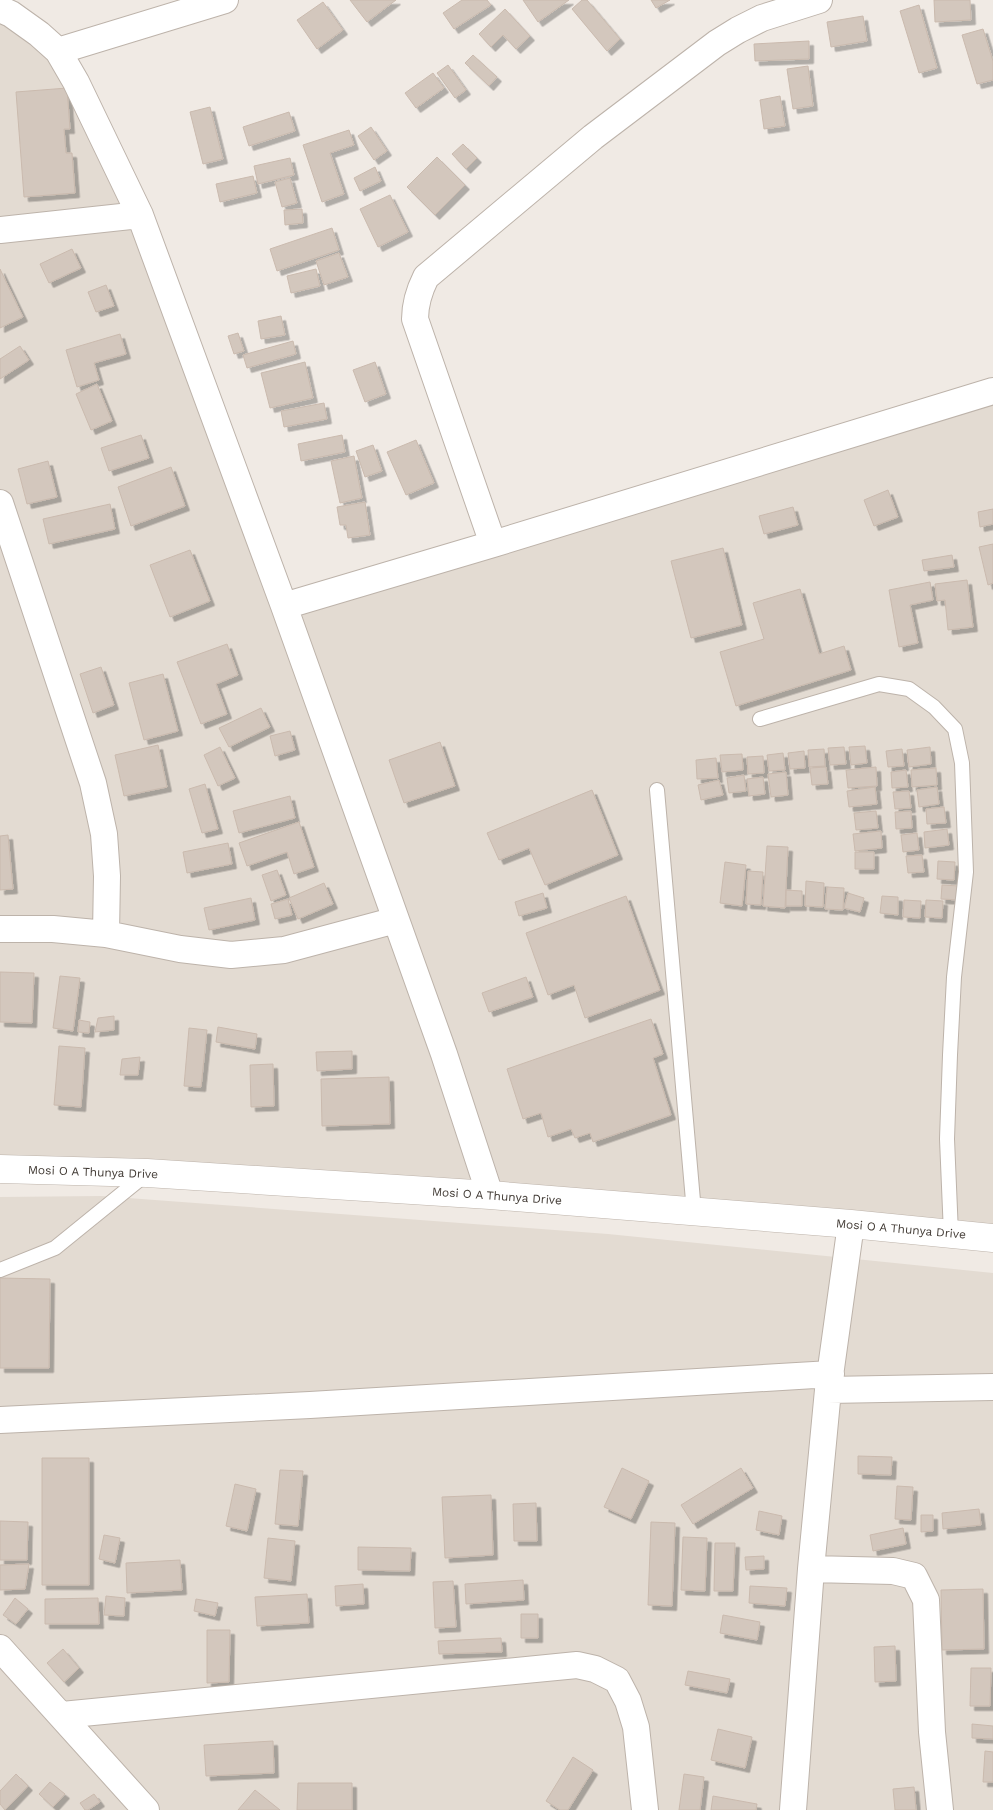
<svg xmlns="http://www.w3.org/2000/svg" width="993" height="1810" font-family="'Work Sans',sans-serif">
<defs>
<filter id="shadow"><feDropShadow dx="4.5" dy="4.5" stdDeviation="0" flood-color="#0004"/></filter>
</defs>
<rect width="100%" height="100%" fill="#f0eae4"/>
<path fill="#e3dbd2" d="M 0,9 L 76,82 L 284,606 L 993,391 L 993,1238 L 0,1169 Z
M 101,1196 L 608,1234 L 993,1273 L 993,1810 L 0,1810 L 0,1197 Z"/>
<path fill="#d3c7bd" stroke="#cabaae" filter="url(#shadow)" d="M 350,0 L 396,0 L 367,22 Z
M 462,0 L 487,0 L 491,5 L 454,29 L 443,13 Z
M 523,0 L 569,0 L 538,22 Z
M 582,0 L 587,0 L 620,39 L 607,51 L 572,9 Z
M 651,0 L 670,0 L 656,8 Z
M 934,0 L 970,0 L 971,20 L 935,22 Z
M 323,2 L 343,30 L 317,49 L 297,20 Z
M 919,5 L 937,68 L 919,73 L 900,11 Z
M 505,9 L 530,36 L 516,49 L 503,35 L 491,47 L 479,34 Z
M 863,16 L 867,41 L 831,47 L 827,22 Z
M 983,29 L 993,61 L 993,80 L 977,84 L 962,35 Z
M 809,41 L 809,59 L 755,61 L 754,44 Z
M 473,55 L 497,77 L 489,86 L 465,63 Z
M 448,65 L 466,90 L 455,98 L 437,73 Z
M 808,66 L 813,106 L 793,109 L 787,69 Z
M 433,73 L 444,88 L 416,108 L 405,93 Z
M 67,88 L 70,129 L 64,129 L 66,153 L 72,153 L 75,193 L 24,197 L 16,92 Z
M 780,96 L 785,126 L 764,129 L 760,100 Z
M 210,107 L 223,159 L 203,164 L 190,112 Z
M 289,112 L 295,131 L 249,146 L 243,127 Z
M 371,127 L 387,151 L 374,160 L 358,136 Z
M 349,130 L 354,145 L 330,153 L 344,194 L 322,202 L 303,145 Z
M 463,144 L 477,158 L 466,169 L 452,154 Z
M 437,157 L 465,185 L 435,215 L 407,187 Z
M 290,158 L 294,175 L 258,184 L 254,166 Z
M 375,167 L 381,181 L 360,191 L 354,178 Z
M 253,176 L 257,193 L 220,202 L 216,184 Z
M 290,178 L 297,203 L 282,207 L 275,182 Z
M 390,195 L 408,232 L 378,247 L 360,209 Z
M 302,209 L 303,223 L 285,225 L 284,210 Z
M 332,228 L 339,250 L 277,271 L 270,249 Z
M 72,249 L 81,268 L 49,283 L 40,264 Z
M 339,253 L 348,277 L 324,285 L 316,261 Z
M 0,269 L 23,317 L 0,328 Z
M 316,269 L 320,286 L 291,293 L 287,276 Z
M 106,285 L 114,306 L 96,312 L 88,292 Z
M 281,316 L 285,335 L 261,339 L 258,321 Z
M 238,333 L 244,351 L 234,354 L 228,336 Z
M 120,334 L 126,354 L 94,363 L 99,380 L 77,387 L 66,350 Z
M 293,341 L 296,354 L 247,368 L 243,355 Z
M 20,346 L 29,360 L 0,379 L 0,359 Z
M 305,362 L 313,398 L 270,408 L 261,373 Z
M 375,362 L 386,394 L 365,402 L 353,370 Z
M 97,384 L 112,421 L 91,430 L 76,394 Z
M 324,403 L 327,419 L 284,427 L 281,411 Z
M 141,435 L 149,458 L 109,471 L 101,448 Z
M 342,435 L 345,452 L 301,461 L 298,444 Z
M 416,440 L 434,483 L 406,495 L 387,452 Z
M 373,445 L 382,471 L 365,477 L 356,451 Z
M 354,456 L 362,498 L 340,503 L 331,461 Z
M 48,461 L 57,497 L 27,504 L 18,469 Z
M 171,467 L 185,506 L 131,526 L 118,487 Z
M 888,490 L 898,517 L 874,526 L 864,500 Z
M 365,502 L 370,535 L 348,538 L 346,525 L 340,525 L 337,507 Z
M 110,504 L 115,529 L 49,544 L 43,519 Z
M 793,507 L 798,525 L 764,534 L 759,516 Z
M 993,509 L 993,524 L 980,527 L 978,512 Z
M 993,544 L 993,583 L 988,585 L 979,547 Z
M 723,548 L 742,625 L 691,638 L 671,561 Z
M 190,550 L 210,601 L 170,617 L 150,565 Z
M 952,555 L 954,567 L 924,571 L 922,560 Z
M 967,580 L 973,627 L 948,630 L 945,600 L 937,601 L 935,584 Z
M 930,582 L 933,600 L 910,605 L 918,643 L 899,647 L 889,590 Z
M 800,589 L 819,654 L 844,646 L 851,670 L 736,706 L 720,652 L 764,639 L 753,603 Z
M 227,644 L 238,675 L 216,684 L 227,714 L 201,724 L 177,662 Z
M 101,667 L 114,705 L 93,713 L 80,674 Z
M 163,674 L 178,731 L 144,740 L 129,683 Z
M 261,708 L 270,727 L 229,747 L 219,728 Z
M 290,731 L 295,750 L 275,756 L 270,736 Z
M 440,742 L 455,786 L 404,803 L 389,760 Z
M 158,745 L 167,787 L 124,796 L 115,755 Z
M 865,746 L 867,763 L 851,765 L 849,747 Z
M 220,747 L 235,778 L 218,786 L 204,755 Z
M 844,747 L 846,764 L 830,765 L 828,748 Z
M 930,747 L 931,764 L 909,767 L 907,750 Z
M 824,749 L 825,766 L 809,767 L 808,750 Z
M 902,749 L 904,766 L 888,767 L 886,751 Z
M 804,751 L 805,768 L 790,769 L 788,753 Z
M 783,753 L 785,770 L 769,771 L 767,755 Z
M 742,754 L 743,770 L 722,772 L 720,755 Z
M 763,756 L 764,773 L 748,774 L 747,757 Z
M 716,758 L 718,778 L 697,779 L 696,760 Z
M 826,767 L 828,784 L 812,785 L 810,768 Z
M 876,767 L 877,786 L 848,788 L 846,770 Z
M 936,768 L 937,785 L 912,787 L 911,770 Z
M 906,770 L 908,787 L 892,788 L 891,772 Z
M 786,772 L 788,795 L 771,797 L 768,774 Z
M 744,775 L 746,791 L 729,793 L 727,778 Z
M 763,777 L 765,794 L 749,796 L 747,779 Z
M 719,780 L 723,795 L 701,800 L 698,785 Z
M 205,784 L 218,829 L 202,833 L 189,789 Z
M 875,787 L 877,804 L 849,807 L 847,791 Z
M 937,787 L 939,804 L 919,807 L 917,790 Z
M 592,790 L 618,855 L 545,885 L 529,848 L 499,860 L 487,833 Z
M 909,791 L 911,808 L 895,809 L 893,792 Z
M 290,796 L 295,818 L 239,833 L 233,811 Z
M 944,807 L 946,823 L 927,824 L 926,809 Z
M 876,811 L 878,828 L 856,830 L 854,813 Z
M 911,811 L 912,828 L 896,829 L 895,812 Z
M 299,822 L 314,867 L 294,874 L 287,852 L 247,866 L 239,843 Z
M 947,829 L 949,845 L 925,848 L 924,832 Z
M 881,831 L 882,848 L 855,851 L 853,834 Z
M 917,833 L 919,850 L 903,852 L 901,835 Z
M 8,835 L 13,889 L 0,890 L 0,836 Z
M 228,843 L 232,864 L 187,873 L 183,852 Z
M 767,846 L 788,847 L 785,908 L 763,906 Z
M 855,852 L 874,852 L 874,869 L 855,869 Z
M 922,855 L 924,872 L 908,873 L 906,856 Z
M 938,861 L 955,862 L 954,880 L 937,879 Z
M 725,862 L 746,865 L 742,906 L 720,903 Z
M 277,870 L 286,895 L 271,901 L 262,875 Z
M 748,871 L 763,872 L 761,905 L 746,904 Z
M 806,881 L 824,883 L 823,907 L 805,906 Z
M 324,883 L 333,904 L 298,919 L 289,898 Z
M 942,885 L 960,886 L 960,900 L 941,899 Z
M 827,887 L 844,888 L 843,910 L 825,909 Z
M 786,890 L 802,891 L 802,906 L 786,906 Z
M 543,893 L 547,908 L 519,916 L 515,902 Z
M 848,893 L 864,898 L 860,912 L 844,908 Z
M 626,896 L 660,990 L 585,1018 L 574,985 L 548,995 L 526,933 Z
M 882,896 L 898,897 L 898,915 L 880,913 Z
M 251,898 L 255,920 L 209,930 L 204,908 Z
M 288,899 L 292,915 L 275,919 L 271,904 Z
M 904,900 L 921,901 L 920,918 L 903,917 Z
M 926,900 L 943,901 L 942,918 L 925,917 Z
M 0,972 L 34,973 L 32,1023 L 0,1022 Z
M 60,976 L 80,978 L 73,1031 L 53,1028 Z
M 526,977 L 533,997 L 489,1012 L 482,993 Z
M 114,1016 L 114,1030 L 95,1032 L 98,1018 Z
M 651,1019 L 663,1054 L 653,1058 L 671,1115 L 593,1142 L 590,1133 L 575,1138 L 571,1129 L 548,1137 L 541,1113 L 523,1119 L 507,1069 Z
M 79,1020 L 90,1022 L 89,1033 L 78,1032 Z
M 218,1027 L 257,1034 L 255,1049 L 216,1042 Z
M 189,1028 L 207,1030 L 201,1087 L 184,1086 Z
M 59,1046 L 85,1048 L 81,1107 L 54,1105 Z
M 352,1051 L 352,1069 L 317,1071 L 316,1052 Z
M 140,1057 L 138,1075 L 120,1075 L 122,1059 Z
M 273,1064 L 274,1106 L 251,1107 L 250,1065 Z
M 389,1077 L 390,1124 L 322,1126 L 321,1079 Z
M 0,1278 L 50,1279 L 49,1368 L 0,1368 Z
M 858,1456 L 892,1457 L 891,1475 L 858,1474 Z
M 42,1458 L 89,1458 L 89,1585 L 42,1585 Z
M 622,1468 L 649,1481 L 631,1519 L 604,1507 Z
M 741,1468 L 753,1488 L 693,1524 L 681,1505 Z
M 280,1470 L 303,1471 L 298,1526 L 275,1524 Z
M 235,1484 L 256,1489 L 247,1531 L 226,1526 Z
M 897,1486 L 913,1487 L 911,1520 L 895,1519 Z
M 491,1495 L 493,1555 L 445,1558 L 442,1497 Z
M 536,1503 L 537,1541 L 514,1541 L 513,1504 Z
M 979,1509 L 981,1525 L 943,1529 L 942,1513 Z
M 759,1511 L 782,1516 L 779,1535 L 756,1530 Z
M 921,1515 L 933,1515 L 933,1531 L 921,1532 Z
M 0,1521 L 28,1522 L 27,1560 L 0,1560 Z
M 651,1522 L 675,1523 L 672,1606 L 648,1605 Z
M 903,1528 L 906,1544 L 873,1551 L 870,1535 Z
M 104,1535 L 120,1538 L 115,1563 L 99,1559 Z
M 683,1537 L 707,1538 L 705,1591 L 681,1590 Z
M 268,1538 L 295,1541 L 291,1581 L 264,1578 Z
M 715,1543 L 735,1543 L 733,1591 L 714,1591 Z
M 358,1547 L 411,1548 L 410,1571 L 358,1570 Z
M 764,1556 L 764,1569 L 746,1570 L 745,1557 Z
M 180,1560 L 182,1590 L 127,1593 L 126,1563 Z
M 29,1564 L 25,1589 L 0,1590 L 0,1565 Z
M 523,1580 L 524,1600 L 466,1604 L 465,1584 Z
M 453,1581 L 456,1627 L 435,1628 L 433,1582 Z
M 363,1584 L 364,1604 L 336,1606 L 335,1586 Z
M 750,1586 L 787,1588 L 785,1606 L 749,1603 Z
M 983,1589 L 984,1649 L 942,1650 L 941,1590 Z
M 307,1594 L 309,1623 L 257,1626 L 255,1597 Z
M 106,1596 L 125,1598 L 124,1616 L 104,1615 Z
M 15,1598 L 28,1609 L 16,1624 L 3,1615 Z
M 98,1598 L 99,1624 L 45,1624 L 45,1599 Z
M 196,1599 L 218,1603 L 215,1616 L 194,1611 Z
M 521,1614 L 538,1614 L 538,1638 L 521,1638 Z
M 723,1615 L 760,1622 L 757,1640 L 720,1633 Z
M 207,1630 L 230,1630 L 229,1682 L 207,1683 Z
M 501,1638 L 502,1652 L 439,1654 L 438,1641 Z
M 895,1646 L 896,1681 L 875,1682 L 874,1647 Z
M 63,1649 L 79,1668 L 64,1682 L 47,1663 Z
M 971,1668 L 991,1668 L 990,1706 L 970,1706 Z
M 688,1671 L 730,1679 L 727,1693 L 685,1685 Z
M 972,1724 L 993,1726 L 993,1739 L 972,1738 Z
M 718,1729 L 752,1737 L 745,1768 L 711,1760 Z
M 273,1741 L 274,1773 L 206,1776 L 204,1745 Z
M 985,1751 L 993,1752 L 993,1782 L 983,1782 Z
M 573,1757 L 593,1770 L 568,1810 L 560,1810 L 546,1801 Z
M 16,1774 L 28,1786 L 5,1810 L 0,1804 L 0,1791 Z
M 684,1774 L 704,1777 L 700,1810 L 679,1810 Z
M 50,1782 L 65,1794 L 53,1807 L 39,1794 Z
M 298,1783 L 352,1783 L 352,1810 L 297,1810 Z
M 914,1787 L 916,1810 L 895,1810 L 893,1789 Z
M 255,1790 L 280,1810 L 238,1810 Z
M 94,1794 L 100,1802 L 88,1810 L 85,1810 L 80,1803 Z
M 713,1796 L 757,1804 L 756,1810 L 711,1810 Z"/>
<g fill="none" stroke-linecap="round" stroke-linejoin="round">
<defs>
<path id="service" d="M 760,719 L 879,684 L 909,689 L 934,707 L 955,729 L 962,763 L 966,872 L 954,977 L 950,1055 L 947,1139 L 951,1234
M 657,790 L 694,1212
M 0,1270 L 55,1248 L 145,1175"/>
<path id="minor" d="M 0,9 L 11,14 L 39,34 L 58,51 L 76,82 L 140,215 L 284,606 L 444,1054 L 490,1195
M 58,51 L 225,0
M 0,230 L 140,215
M 0,503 L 93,783 L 104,834 L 107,876 L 106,934
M 493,544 L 415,319 C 415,303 419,291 426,277 L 593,137 L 717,43 L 738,30 L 762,18 L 819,0
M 284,606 L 493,544 L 993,391
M 0,929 L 53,929 L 106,934 L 180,949 L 231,955 L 284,950 L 396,920
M 828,1390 L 993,1387
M 0,1420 L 310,1405 L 831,1374
M 811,1569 L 893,1571 L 914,1576 L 926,1600 L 932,1732 L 940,1810
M 0,1648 L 146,1810
M 62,1715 L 577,1665 L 595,1669 L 617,1680 L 628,1701 L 636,1727 L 645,1810
M 793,1810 L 811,1569 L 828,1390 L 851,1224"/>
<path id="tertiary" d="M 0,1169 L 147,1173 L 490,1195 L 851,1224 L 993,1238"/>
</defs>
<use href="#service" stroke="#bdb3aa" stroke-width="16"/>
<use href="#minor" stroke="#bdb3aa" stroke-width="28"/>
<use href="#tertiary" stroke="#bdb3aa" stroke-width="29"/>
<use href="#service" stroke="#fff" stroke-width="14"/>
<use href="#minor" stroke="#fff" stroke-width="26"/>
<use href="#tertiary" stroke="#fff" stroke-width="28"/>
</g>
<g text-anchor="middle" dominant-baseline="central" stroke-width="4" stroke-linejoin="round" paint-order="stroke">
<g font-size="12" fill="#413a34" stroke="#fff">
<text transform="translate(93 1172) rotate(2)">Mosi O A Thunya Drive</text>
<text transform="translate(497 1196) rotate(4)">Mosi O A Thunya Drive</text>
<text transform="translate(901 1229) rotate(5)">Mosi O A Thunya Drive</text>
</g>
</g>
</svg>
